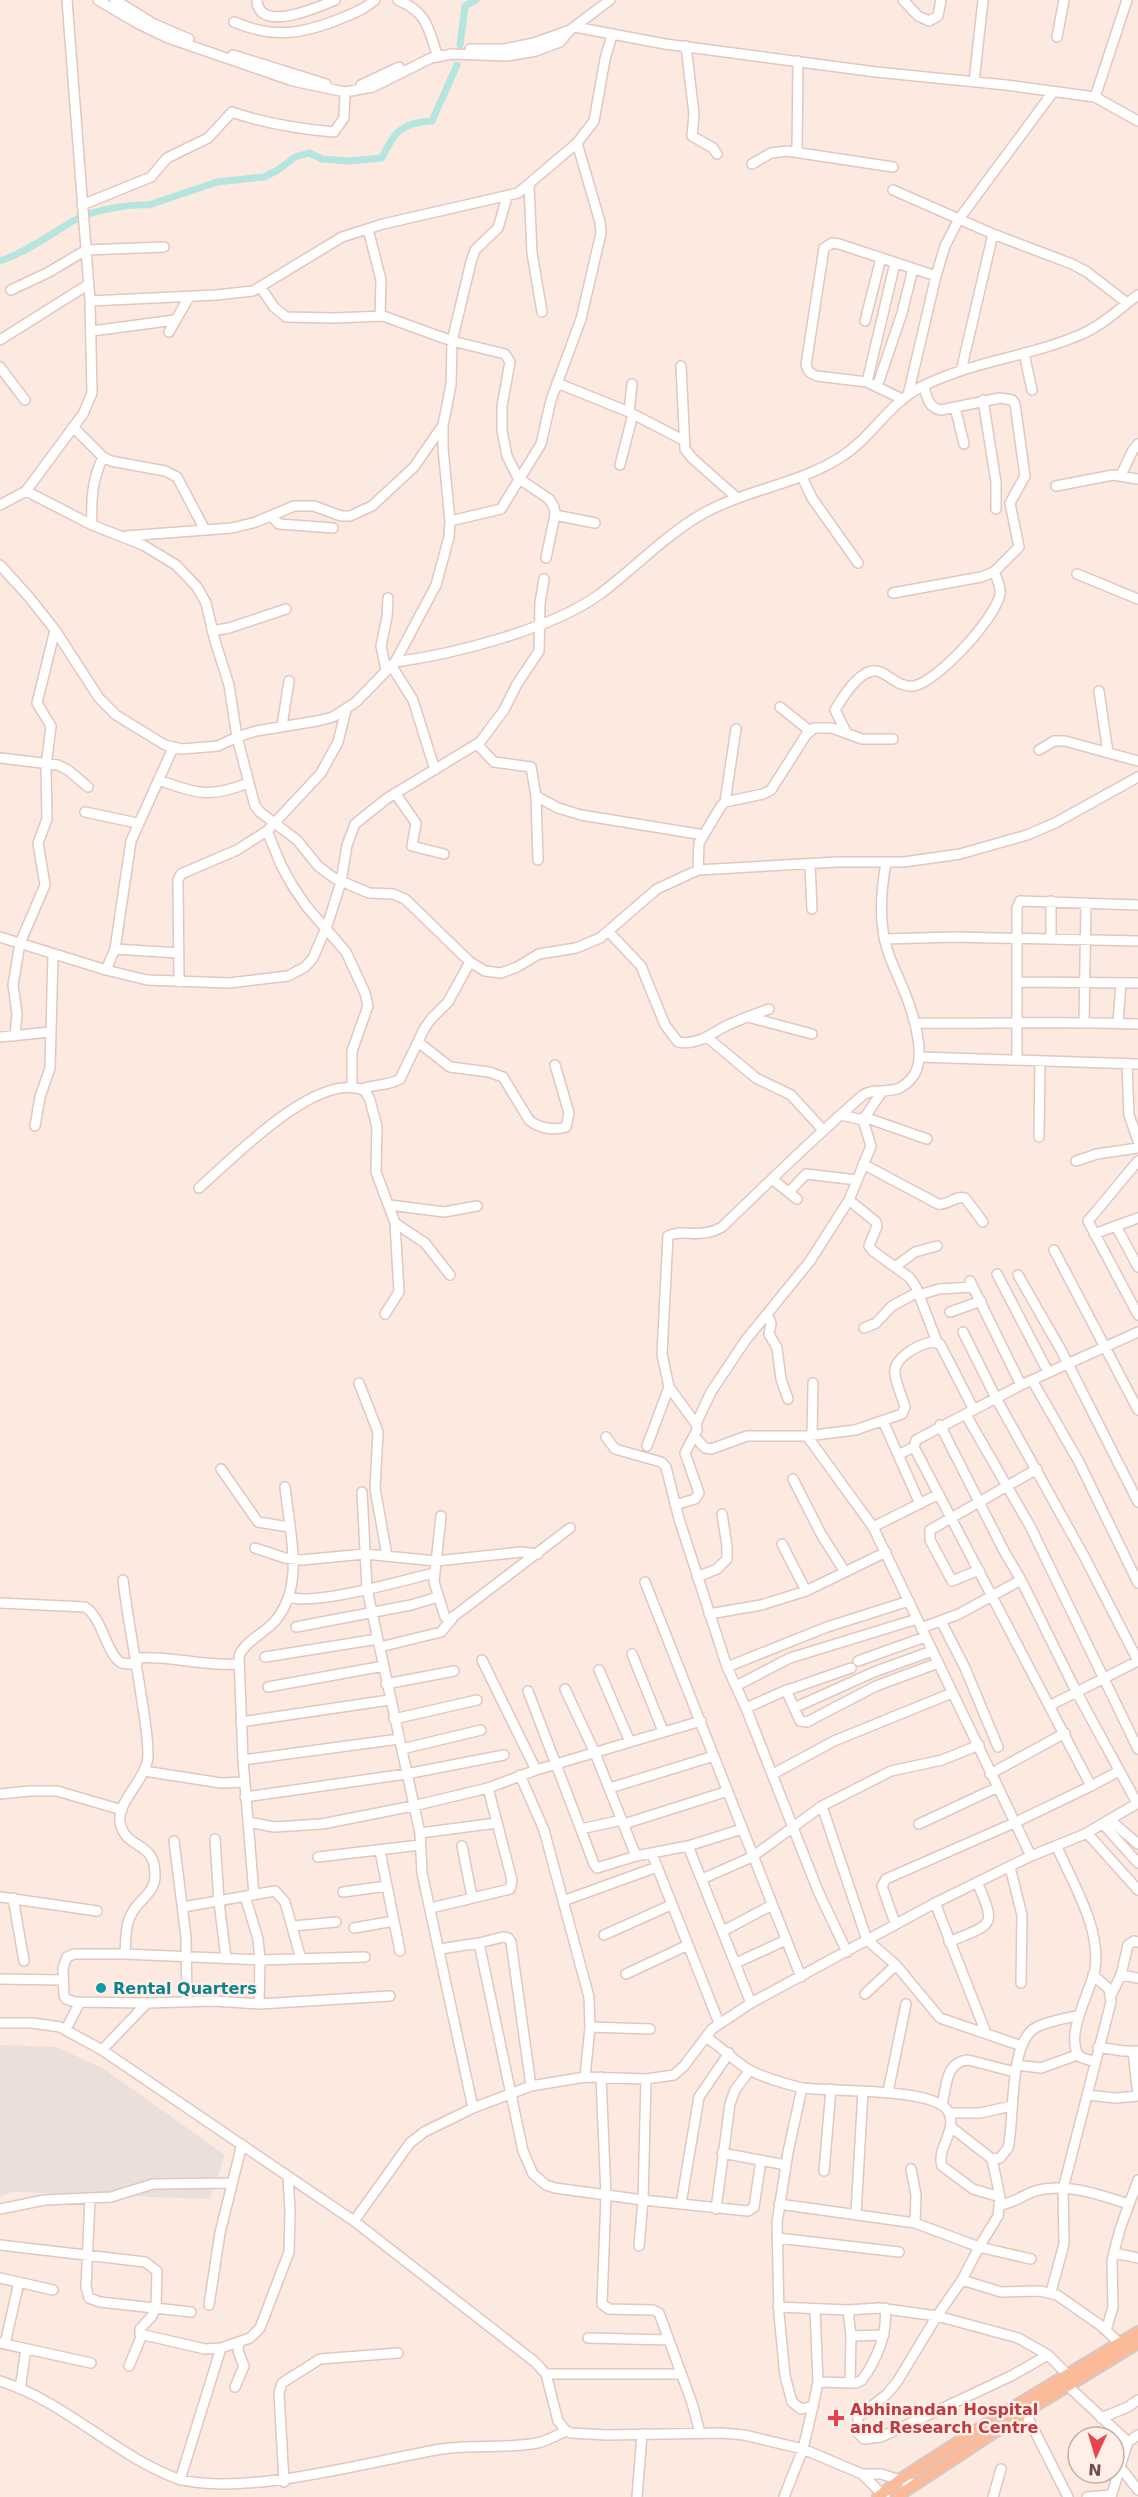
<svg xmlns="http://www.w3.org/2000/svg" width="1138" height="2497" font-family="'DejaVu Sans',sans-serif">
<rect width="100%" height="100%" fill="#fceae1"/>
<path fill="#ebdfdc" d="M 0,2045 L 57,2047 L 104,2069 L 225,2155 L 210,2199 L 12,2192 L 0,2197 Z"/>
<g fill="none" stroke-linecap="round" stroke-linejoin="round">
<path stroke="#b5e5df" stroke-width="7" d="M 460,45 L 465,6 L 476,0
M 0,261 C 27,252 50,234 75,220 C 93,210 128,204 149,205 L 217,182 L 264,177 L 278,170 L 295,157 L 309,153 L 322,159 L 348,161 L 382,158 C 395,131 401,123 432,121 L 457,65"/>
<defs>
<path id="minor" d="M 98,0 L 139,24 L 168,38 L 293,81 L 345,92 L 373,87 L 431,58 L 452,54 L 507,56 L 536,51 L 560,42 L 570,30 L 610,0
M 115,0 L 154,24 L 189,39
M 257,0 C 258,34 319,7 335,0
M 398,0 C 428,13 428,28 438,57
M 903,0 L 918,16 L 929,21 L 938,16 L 941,0
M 234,22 C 274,39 303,34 342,18 C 354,13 365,9 375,0
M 575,27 L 665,44 L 876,72 L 1006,85 L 1095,97 L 1138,121
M 1057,37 L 1064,0
M 686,46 L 694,114 L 692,136 L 713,148 L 717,154
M 470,49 L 504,49 L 534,43 L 570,30
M 233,55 L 326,84
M 974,82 L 983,0
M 361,85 L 399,67
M 1095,97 L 1127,0
M 797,152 L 798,61
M 752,164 L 771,153 L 787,151 L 893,167
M 529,185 L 532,253 L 542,312
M 893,190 L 993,234 L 1072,264 L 1087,272 L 1127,303
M 82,205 L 151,177 L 167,158 L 208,138 L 232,112 C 266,124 299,129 334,132 L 344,118 L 345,92
M 368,229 L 381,280 L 380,316
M 261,288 L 274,307 L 286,317 L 335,318 L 383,316 L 452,341 L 505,354 L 510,362 L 502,406 L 502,431 L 507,456 L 518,478 L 549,499 L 554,507 L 555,515 L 595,523
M 11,290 L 49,272 L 86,250 L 164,247
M 90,301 L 216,295 L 253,291 L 342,237 L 383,224 L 518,193 L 577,143 L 594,121 L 605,59 L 612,35
M 865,321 L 881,258
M 92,331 L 175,320
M 169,332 L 189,297
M 0,340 L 89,284
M 1024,353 L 1032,390
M 681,366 L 685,449 L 692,458 L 736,497
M 0,367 L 25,400
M 961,371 L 993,234
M 867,382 L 895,263
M 557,383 L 629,412 L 683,440
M 877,387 L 902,313 L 913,269
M 908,395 L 936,276 L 945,246 L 959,219 L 1053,92
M 902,399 L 867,382 L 817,376 C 810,374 808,371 806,365 L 824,248 L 832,243 L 839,244 L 936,276
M 983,400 L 996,482 L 996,509
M 955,407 L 964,444
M 629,412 L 632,384
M 73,427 L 103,457 L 111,461 L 165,471 L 177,477 L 205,530
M 620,465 L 633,414
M 1121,475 L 1133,450 L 1138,444
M 802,477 L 812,498 L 858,563
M 1056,486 L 1113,475 L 1138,479
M 26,491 L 92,525 L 143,545 L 176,565 L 197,587 L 206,603 L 215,641 L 229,685 L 237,737 L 255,806 L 260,812 L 297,840 L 318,866 L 334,878 L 369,893 L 393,894 L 405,899 L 470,962 L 485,971 L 501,973 L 517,967 L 539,954 L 576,948 L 600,938 L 657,889 L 698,870 L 837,862 L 904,862 L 960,854 L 1027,835 L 1055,823 L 1138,777
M 0,505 L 26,491 L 83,414 L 92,393 L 90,301 L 67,0
M 271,516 L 279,524 L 333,528
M 450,521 L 501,509 L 541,444 L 551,400 L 581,319 L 601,233 L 600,222 L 577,143
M 92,525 C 91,500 92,480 103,457
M 126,536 L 232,528 L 256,522 L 294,506 L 314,506 L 341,516 L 350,516 L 372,506 L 414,467 L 443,425 L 451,385 L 452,341 L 471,262 L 475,250 L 498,228 L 507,197
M 546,558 L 555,515
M 0,565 L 29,597 L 55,630 L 99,698 L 116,715 L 165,745 L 182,749 L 218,746 L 237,737 L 256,731 L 317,721 L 333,717 L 356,702 L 395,662 L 436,585 L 449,537 L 450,521 L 443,448 L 443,425
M 1077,574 L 1138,599
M 893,593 L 981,577 L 994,572 L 1019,547 L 1010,503 L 1025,476 L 1015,404 L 1012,400 L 1000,398 L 941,410 C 928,408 927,397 924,386
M 212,631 L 229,628 L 286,609
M 395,662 C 455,654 552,629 600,594 C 635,568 665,535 704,513 C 748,489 799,484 841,457 C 871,438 888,405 919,388 C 970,361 1030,357 1082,334 C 1103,325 1120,308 1138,295
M 391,665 L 413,700 L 435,770
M 386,670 L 381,646 L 387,617 L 388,598
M 1099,691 L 1108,753
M 780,707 L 810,731
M 282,726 L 289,681
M 846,732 L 835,710 C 842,698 857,674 872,671 C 885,668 895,688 914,686 C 937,682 996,618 1000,594 C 1001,586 997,579 994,572
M 477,744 L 494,762 L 531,767 L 536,796 L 538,860
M 1039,750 L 1054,741 L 1065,741 L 1138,761
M 0,758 L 58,765 L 68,770 L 88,787
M 159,780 C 196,794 211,798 248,783
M 395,793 L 416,823 L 412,846 L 444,854
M 536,796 L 558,808 L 581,815 L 704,835
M 725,802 L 736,729
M 85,812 L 137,823
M 267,831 L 281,865 L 292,885 L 307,907 L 346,952 L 365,993 L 368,1006 L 352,1051 L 352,1088
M 810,864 L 812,909
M 698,870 L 699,843 L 721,806 L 725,802 L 763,794 L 771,790 L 806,735 L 814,728 L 832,728 L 862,739 L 893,739
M 608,931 L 641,966 L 665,1025 L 678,1042 C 697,1046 712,1033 728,1025 C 741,1019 755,1014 769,1009
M 0,937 L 106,970 L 115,949 L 131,841 L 173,748
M 885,939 L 953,937 L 1138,941
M 1051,939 L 1051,901
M 115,949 L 179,953
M 106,970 L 147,980 L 229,983 L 288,976 L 305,967 L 313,958 L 328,923 L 341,882 L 347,845 L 355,824 L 386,799 L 480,742 L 504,710 L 517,684 L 539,651 L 540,603 L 544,579
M 179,982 L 178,880 L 181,874 L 237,850 L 267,831 L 321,773 L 338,742 L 346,710
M 1017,982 L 1138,983
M 748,1017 L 812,1034
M 1084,1022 L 1086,903
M 915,1023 C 990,1024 1064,1021 1138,1024
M 1118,1023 L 1121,983
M 15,1036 L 17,1014 L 13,985 L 20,943 L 45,885 L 38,843 L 47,819 L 46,766 L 51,726 L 37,703 L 55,630
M 0,1037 L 50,1032
M 708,1038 L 756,1078 L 791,1095 L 823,1130
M 418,1042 L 450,1067 L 489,1072 L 503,1077 L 529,1120 C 539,1128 553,1131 566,1127 L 569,1113 L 555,1065
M 919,1057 L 1138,1064
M 1017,1060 L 1017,908 L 1020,901 L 1138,905
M 1127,1064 L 1129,1115 L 1138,1141
M 362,1089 C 374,1084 389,1086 400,1079 L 424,1029 L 431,1019 L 448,1002 L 470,962
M 841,1115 L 863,1120
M 864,1117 L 927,1139
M 35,1126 L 40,1097 L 50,1068 L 53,955
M 1039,1137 L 1040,1061
M 1076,1161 L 1097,1154 L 1138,1148
M 1138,1161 L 1088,1221 L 1138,1315
M 863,1164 L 938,1204 C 948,1206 955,1195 965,1198 L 983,1222
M 772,1179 L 797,1199
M 199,1188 C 231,1160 319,1068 365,1091 L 370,1100 L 377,1127 L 376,1172 L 395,1223 L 399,1292 L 385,1314
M 789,1192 L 806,1174 L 857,1180
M 849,1200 L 876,1222 L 877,1226 L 869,1246 L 873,1251 L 910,1278 L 916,1287 L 937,1342
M 390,1205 L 444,1212 L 477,1206
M 395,1223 L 425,1243 L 450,1275
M 1116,1226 L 1138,1267
M 1094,1234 L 1138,1218
M 1054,1250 L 1138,1410
M 896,1266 L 915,1252 L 937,1246
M 997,1274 L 1048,1372
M 1018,1275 L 1061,1350 L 1138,1502
M 970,1281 L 1021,1385
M 919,1295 L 939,1289 L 973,1287
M 950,1312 L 981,1301
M 767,1314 L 771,1323 L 769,1334 L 777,1348 L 781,1379 L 788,1399
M 864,1328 L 876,1323 L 892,1306 L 918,1292
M 963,1332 L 996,1398 L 1084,1556 L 1138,1661
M 1032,1380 L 1079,1462 L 1138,1583
M 359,1383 L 378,1432 L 375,1488 L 387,1556
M 966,1415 L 1030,1526 L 1138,1749
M 883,1421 L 920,1504
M 696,1424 L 711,1392 L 745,1341 L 810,1261 L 849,1200 L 871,1146 L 863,1120 L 881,1093
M 940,1425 L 1004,1551 L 1021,1580 L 1076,1691 L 1137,1803
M 694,1436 L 705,1448 L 711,1449 L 747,1436 L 807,1436 L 855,1430 L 902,1414 L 905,1407 C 902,1397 897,1386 895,1375 C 892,1358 918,1345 931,1342 L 940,1344 L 974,1410
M 807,1436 L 873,1527 L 1031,1856
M 812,1436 L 813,1383
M 606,1437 L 615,1449 L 661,1462 L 666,1467 L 679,1519 L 727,1667 L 746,1708 L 818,1891 L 847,1952
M 647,1446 L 669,1387
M 914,1447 L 1091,1786 L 1119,1771
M 898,1455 L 914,1447 L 916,1440 L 1021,1385 L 1138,1332
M 221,1469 L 258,1522 L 289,1527
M 793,1479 L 821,1534 L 845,1572
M 285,1487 C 289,1530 306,1585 275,1621 C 266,1632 244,1642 239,1656 L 243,1760 L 399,1739
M 362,1492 L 367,1589 L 420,1833 L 422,1873 L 473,2108
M 675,1505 L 695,1499 L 699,1493 L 685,1453 L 697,1430 L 696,1424 L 669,1387 L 662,1354 L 668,1236 C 683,1228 700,1240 722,1227 C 768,1183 813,1138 862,1096 C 877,1084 896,1101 914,1075 C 924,1060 917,1030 912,1013 C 906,991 894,971 887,949 C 879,923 881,890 886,863
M 441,1516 L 434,1582 L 445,1617 L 449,1620 L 570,1528
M 873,1527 L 939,1494
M 782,1544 L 806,1591
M 255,1548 L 285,1558 L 301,1560 L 365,1554 L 436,1561 L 521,1552 L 538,1554
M 979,1570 L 952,1581 L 930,1540 L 930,1530 L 1037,1469
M 697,1577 L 717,1569 L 727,1559 L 727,1546 L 722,1514
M 123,1580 C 128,1620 136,1661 142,1701 C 145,1719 148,1738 148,1756 C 147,1779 117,1801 120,1822 C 125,1851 156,1839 155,1876 C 155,1893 139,1899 132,1913 C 125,1924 126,1941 125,1954
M 645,1582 L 801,1977
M 289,1597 C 316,1606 403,1580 434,1573
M 0,1603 L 85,1607 C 103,1618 107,1657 122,1663 C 127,1664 132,1664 137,1664
M 709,1614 L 761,1605 L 806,1591 L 886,1552
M 941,1621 L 965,1668 L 998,1747
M 296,1627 L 411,1605 L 438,1597
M 921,1628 L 959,1614 L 1021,1580
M 380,1647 L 441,1632 L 452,1619
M 632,1654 L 663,1731
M 265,1657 L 378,1639
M 136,1658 C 171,1655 204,1667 238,1664
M 482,1660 L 536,1770
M 858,1661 L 925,1637
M 727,1667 L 827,1627 L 909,1601
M 599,1670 L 630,1742
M 386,1684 L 454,1671
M 736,1686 L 790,1658 L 917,1619
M 268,1687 L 384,1666
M 565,1689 L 595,1753 L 636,1856
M 786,1690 L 800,1721 L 807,1722 L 876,1686 L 938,1663
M 528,1691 L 594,1864 L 597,1868 L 636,1856 L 688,1846 L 742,1829
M 1051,1705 L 1138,1661
M 746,1708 L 782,1692 L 851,1668
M 794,1708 L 874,1672 L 932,1651
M 394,1719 L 477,1700
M 241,1722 L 389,1700
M 402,1749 L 481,1730
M 243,1760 L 254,1895
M 144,1771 L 221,1783 L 244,1782
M 773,1774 L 834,1741 L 952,1693
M 990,1774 L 1065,1733
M 520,1775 L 544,1830 L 589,1997 L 590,2027 L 585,2077
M 610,1788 L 714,1756
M 0,1794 L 29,1791 L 57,1791 L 122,1810
M 245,1797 L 406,1774 L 504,1755
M 822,1806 L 867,1940 L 896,1965 L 940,2018 L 1022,2046
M 1110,1820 L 1138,1844
M 249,1822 L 274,1827 L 322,1824 L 413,1806 L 488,1788 L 536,1770 L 701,1721
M 624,1824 L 728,1791
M 919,1824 L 996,1788
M 1103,1824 L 1138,1863
M 581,1829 L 622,1820
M 420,1833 L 497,1823
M 1087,1833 L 1138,1890
M 215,1839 L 219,1902 L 226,1958
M 174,1841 L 186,1937 L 187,2001
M 462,1846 L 472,1897
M 688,1846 L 751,2003
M 1057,1847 C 1073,1884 1101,1928 1095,1969 C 1091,1991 1063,2037 1080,2057 L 1095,2062
M 380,1851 L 400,1951
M 652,1854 L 719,2023
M 318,1857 L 420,1845
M 1010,1867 L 1022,1915 L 1021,1983
M 702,1879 L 752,1857 L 822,1806 L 891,1771 L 942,1760 L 979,1745
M 343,1892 L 387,1886
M 245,1896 L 258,1939 L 260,1960 L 259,2004
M 0,1897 L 97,1911
M 13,1898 L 24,1961
M 563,1901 L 657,1867
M 935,1903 L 986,2033
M 183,1907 L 275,1891 L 285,1902 L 301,1959
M 431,1908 L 510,1889 L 512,1880 L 488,1788
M 895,1923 L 882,1886 L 886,1879 L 1014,1823 L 1091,1786
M 293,1926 L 336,1922
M 354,1928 L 394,1921
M 723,1931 L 772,1905
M 604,1935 L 671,1905
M 949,1942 C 993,1923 997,1928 977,1882
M 479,1943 L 523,2151 L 533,2174 L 546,2185 L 555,2188 L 643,2200 L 748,2211 L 754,2207 L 761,2160
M 440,1949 L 479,1943 L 503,1937 L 508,1938 L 511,1942 L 531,2086
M 365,1957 L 260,1960 L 125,1954 L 74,1954 L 67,1957 L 63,1968 L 64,1996 L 66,1999 L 75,2002 L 147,2003 L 214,2001 L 259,2004 L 390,1996
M 736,1963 L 786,1940
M 626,1974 L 688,1945
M 1121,1975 L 1138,1978
M 0,1979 L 63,1980
M 865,1994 L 896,1965
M 1111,1995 L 1121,1975 L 1128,1945 L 1134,1941 L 1138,1942
M 0,2023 L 32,2023 L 60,2027 L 102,2050 L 354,2221 L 535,2362 L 546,2374 L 558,2421 L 566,2431 L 571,2433 L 606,2435 L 722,2433 L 744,2435 L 803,2449 L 862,2474 L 881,2474 L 913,2484
M 590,2027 L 650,2029
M 66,2029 L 80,2002
M 706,2037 C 720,2046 732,2059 746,2068 C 758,2076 789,2085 803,2088 C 829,2092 939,2087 949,2113 C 957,2131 936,2149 942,2166 L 973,2189 L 1000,2197
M 1098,2047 L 1123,2051 L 1138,2051
M 102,2050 L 147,2003
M 1133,2052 L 1138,2096
M 1017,2065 L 1041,2068 L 1077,2055
M 601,2077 L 606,2196 L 602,2304 L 609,2309 L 653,2310 L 659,2313 L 692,2403 L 700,2433
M 802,2088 L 788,2152 L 777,2223 L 779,2314 L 785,2376 L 792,2402 L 801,2409 L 813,2406 L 818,2382 L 815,2310
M 888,2092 L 906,2004
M 1087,2095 L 1116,2098 L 1138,2096
M 942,2104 C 947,2086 945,2062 968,2060 L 1015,2072
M 949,2113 L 980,2113 L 1012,2106
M 951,2127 L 992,2159 L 1000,2197 L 998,2216 L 979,2247 L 962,2280 L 937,2316 L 897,2382 L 887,2394 L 858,2417 L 858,2433 L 864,2439 L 881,2437 L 1011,2376 L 1048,2355
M 722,2153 L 786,2165
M 992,2159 L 1000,2158 L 1008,2148 C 1015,2121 1008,2044 1035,2028 C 1047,2021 1065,2019 1079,2015
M 911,2169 L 916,2195 L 915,2223
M 824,2171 L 831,2089
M 90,2199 L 86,2287 L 89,2298 L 100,2302 L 191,2312
M 681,2204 L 699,2097 L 729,2053
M 779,2204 L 915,2223 L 979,2247 L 1031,2259
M 1000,2205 C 1014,2203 1023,2195 1035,2191 C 1067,2182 1099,2195 1129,2204
M 0,2209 L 44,2200 L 111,2197 L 153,2184 L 232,2183
M 716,2209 L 730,2104 L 735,2090 L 750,2070
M 856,2214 L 863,2091
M 354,2221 L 410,2143 L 424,2132 L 473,2108 L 531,2086 L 585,2077 L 646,2079 L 674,2075 L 684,2066 L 712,2029 L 751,2003 L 935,1903 L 1031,1856 L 1085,1834 L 1138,1803
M 778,2238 L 899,2252
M 0,2245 L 145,2262 L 157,2271 L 156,2307 L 152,2316 L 140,2329 L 140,2334 L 205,2349 L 221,2348 L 250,2338 L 260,2328 L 289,2252 L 290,2211 L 288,2178
M 639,2246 L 643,2200 L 646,2079
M 1114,2253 L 1138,2258
M 0,2278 L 53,2290
M 962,2280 L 1001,2292 L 1040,2291 L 1057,2295 L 1100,2325 L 1125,2348
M 1051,2292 L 1064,2244 L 1063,2189 L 1111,2002 L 1109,1989 L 1093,1975
M 209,2305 L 220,2233 L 242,2144
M 778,2307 L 848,2310 L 879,2308 L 937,2316 L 1018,2338 L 1048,2355 L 1071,2378
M 848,2310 L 851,2336 L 850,2383
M 1106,2330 L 1113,2307 L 1112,2260 L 1120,2229 L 1138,2180
M 851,2336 L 884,2335
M 588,2338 L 669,2340
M 0,2343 L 91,2363
M 5,2344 L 19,2282
M 129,2366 L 142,2335
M 546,2374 L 681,2374
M 0,2381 C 66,2402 114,2455 178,2479 C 247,2497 369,2461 442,2449 C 473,2444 506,2449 537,2443 C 547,2441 557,2435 566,2431
M 818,2382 L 856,2383 L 862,2380 C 877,2360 888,2332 885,2308
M 1068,2386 L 1128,2442 L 1138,2435
M 235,2387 L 244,2366 L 238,2351 L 239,2342
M 20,2389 L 26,2349
M 1025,2412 L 1068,2497
M 1101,2418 L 1128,2407 L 1138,2400
M 1128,2442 L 1120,2467 L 1138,2490
M 862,2474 L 885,2497
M 180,2480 L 221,2348
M 284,2482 L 279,2393 L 282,2383 L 320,2359 L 398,2353
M 637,2497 L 642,2434
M 784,2497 L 803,2449 L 813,2406
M 993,2497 L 1001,2469
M 1087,2497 L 1111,2495
M 1111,2497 L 1120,2467"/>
<path id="major" d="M 878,2497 L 901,2479 L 999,2416 L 1138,2332
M 896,2497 L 1025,2412 L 1138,2343"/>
</defs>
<use href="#minor" stroke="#e2c6c0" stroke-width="12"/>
<use href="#major" stroke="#d5c9c8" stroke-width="14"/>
<use href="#minor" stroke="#fff" stroke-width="9"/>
<use href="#major" stroke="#fbba98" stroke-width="10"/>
</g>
<circle fill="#0f9aa8" stroke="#ffefe7" stroke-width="2" cx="101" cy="1988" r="6"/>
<path fill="#e0444e" stroke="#ffefe7" stroke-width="2" d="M833 2409h6v6h6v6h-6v6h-6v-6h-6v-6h6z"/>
<g text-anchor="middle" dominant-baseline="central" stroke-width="5" stroke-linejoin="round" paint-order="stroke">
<g font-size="16" font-weight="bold" fill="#0d838f" stroke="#ffefe7" text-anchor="start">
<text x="113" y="1988">Rental Quarters</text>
</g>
<g font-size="16" font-weight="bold" fill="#be3a42" stroke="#ffefe7" text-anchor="start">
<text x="850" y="2409">Abhinandan Hospital<tspan x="850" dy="18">and Research Centre</tspan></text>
</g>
</g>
<g transform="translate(1096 2455) rotate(184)"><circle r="28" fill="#ffefe7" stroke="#c7ada7" stroke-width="1.5"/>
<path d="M0-4.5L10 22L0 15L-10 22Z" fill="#e7454e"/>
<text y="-9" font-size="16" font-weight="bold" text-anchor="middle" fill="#734b48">N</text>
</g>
</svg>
